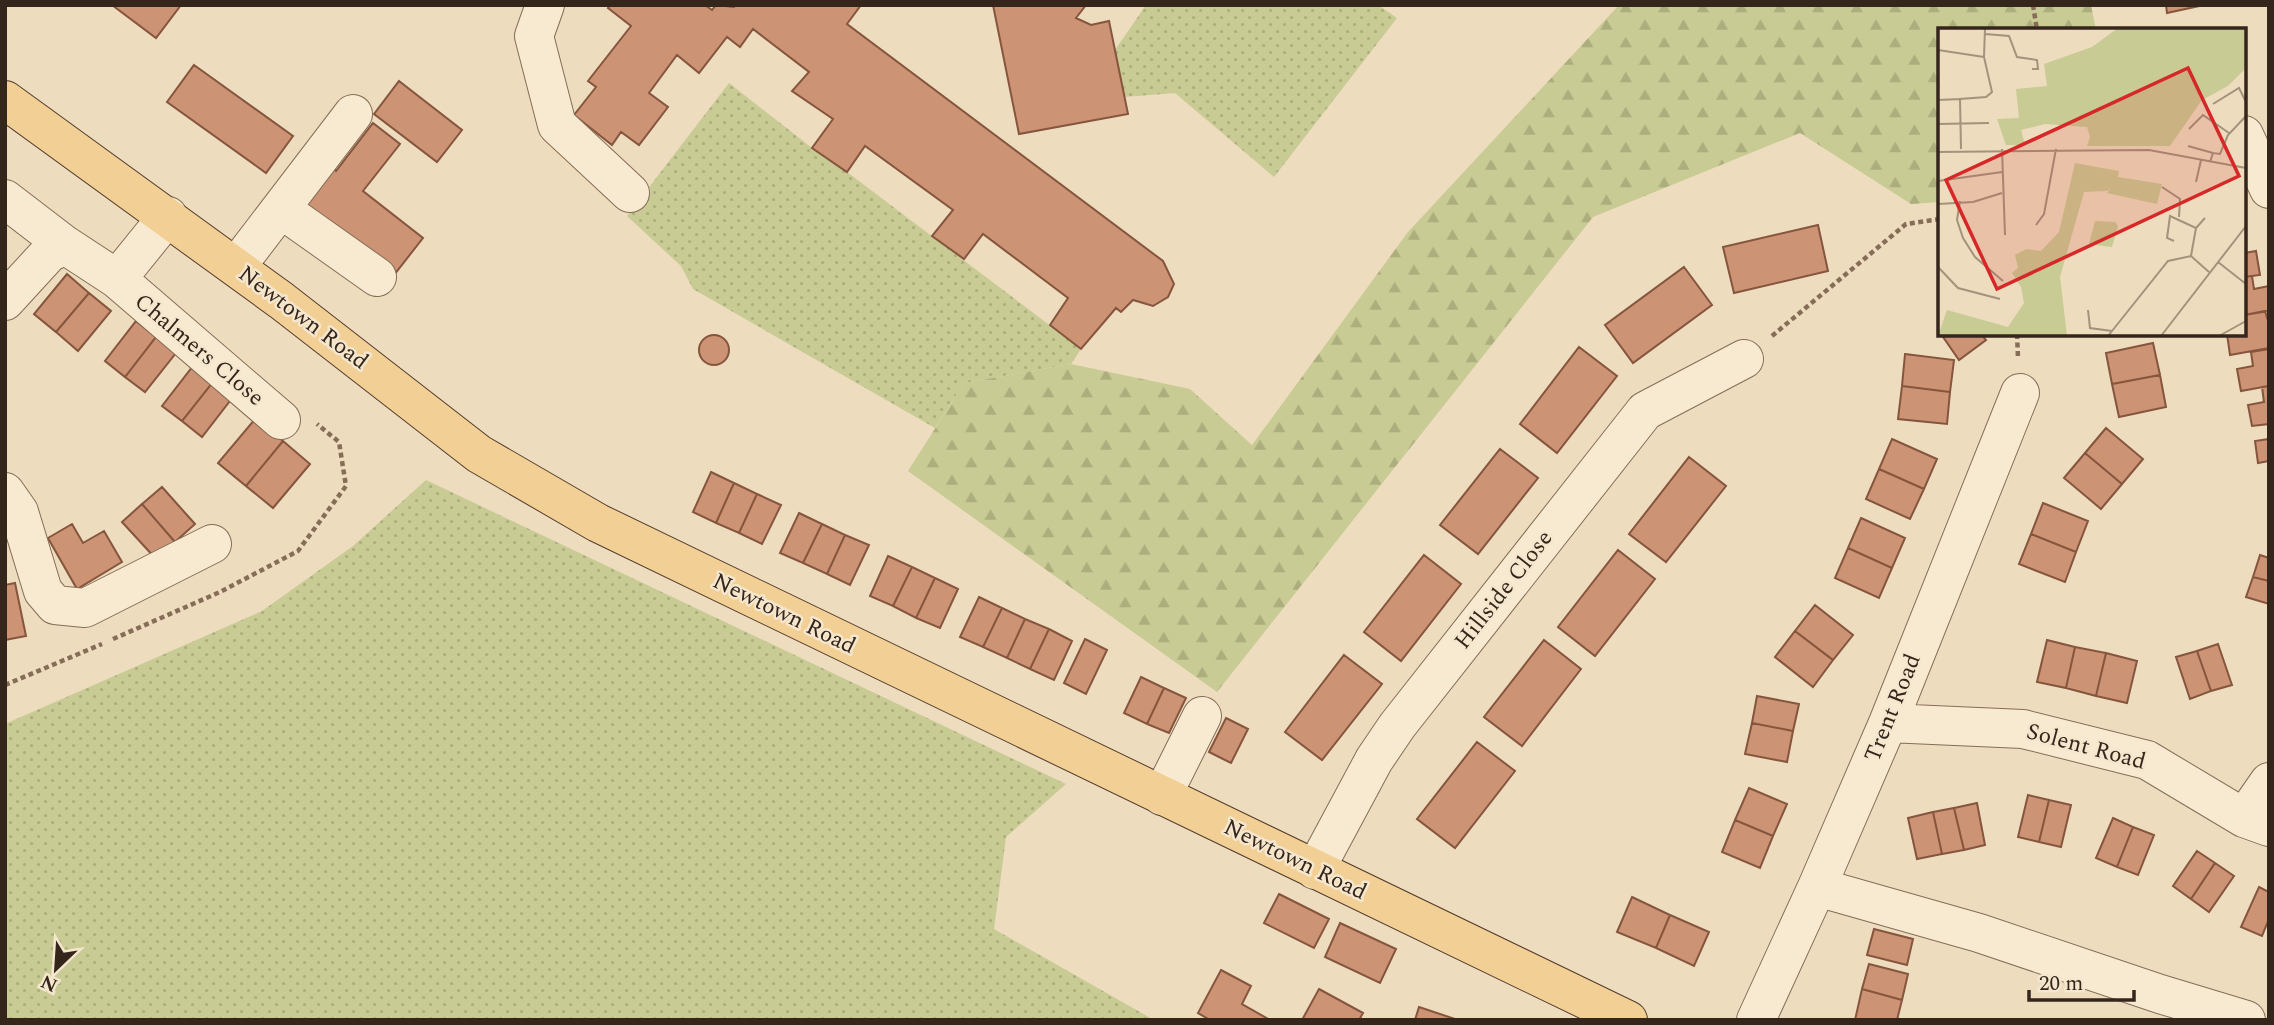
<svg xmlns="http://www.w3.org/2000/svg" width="2274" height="1025" font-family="Spectral,serif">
<defs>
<pattern id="green-dots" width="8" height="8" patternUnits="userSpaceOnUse" patternTransform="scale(1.75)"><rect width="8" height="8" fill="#c8cb93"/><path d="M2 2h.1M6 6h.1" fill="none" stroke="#acae7e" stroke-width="1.8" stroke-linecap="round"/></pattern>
<pattern id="forest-firs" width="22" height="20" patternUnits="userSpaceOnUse" patternTransform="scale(1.75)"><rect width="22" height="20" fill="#c8cb93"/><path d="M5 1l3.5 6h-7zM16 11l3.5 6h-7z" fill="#acae7e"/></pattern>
</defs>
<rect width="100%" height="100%" fill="#eddcbe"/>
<path fill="url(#green-dots)" d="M 1146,5 L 1378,5 L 1397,18 L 1274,177 L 1175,93 L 1124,97 L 1115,50 Z
M 729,83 L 812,148 L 847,172 L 1081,349 L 1071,364 L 964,383 L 935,428 L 693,289 L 681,266 L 627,216 Z
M 426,480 L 1066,784 L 1006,837 L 994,929 L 1154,1020 L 5,1020 L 5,724 L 262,611 L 353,546 Z"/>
<path fill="url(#forest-firs)" d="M 1619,5 L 2091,5 L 2096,30 L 1940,30 L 1940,202 L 1911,204 L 1800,133 L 1593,217 L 1217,692 L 908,471 L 964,383 L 1071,364 L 1190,389 L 1252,445 L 1408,232 Z"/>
<path fill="#cc9374" stroke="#85553d" stroke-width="2" d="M 112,5 L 181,5 L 156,38 Z
M 610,5 L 705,5 L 712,10 L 716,5 L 734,7 L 735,5 L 861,5 L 847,24 L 1163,261 L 1174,284 L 1168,297 L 1153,306 L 1133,300 L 1121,312 L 1116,308 L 1081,349 L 1050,325 L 1068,298 L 983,234 L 964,259 L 932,236 L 953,210 L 865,146 L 847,172 L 812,148 L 833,119 L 792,91 L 809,72 L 753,29 L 740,47 L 727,37 L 699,73 L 677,55 L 649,93 L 668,107 L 639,145 L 621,132 L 612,145 L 574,115 L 596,87 L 588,81 L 631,26 L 608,8 Z
M 993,5 L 1086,5 L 1076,18 L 1091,25 L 1109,21 L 1128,114 L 1019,134 Z
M 2166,5 L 2204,5 L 2167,13 Z
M 194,65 L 293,136 L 266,173 L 167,102 Z
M 399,81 L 462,130 L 437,162 L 374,114 Z
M 373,123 L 400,144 L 363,191 L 423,238 L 394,275 L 301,202 L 330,165 L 336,171 Z
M 1818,225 L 1828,271 L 1734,293 L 1723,247 Z
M 2256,251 L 2260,275 L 2244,277 L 2244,253 Z
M 1684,267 L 1712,305 L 1633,363 L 1605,325 Z
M 67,274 L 89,293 L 56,332 L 34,314 Z
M 2252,276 L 2254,289 L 2269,286 L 2269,311 L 2244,315 L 2244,277 Z
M 89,293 L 111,311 L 78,351 L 56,332 Z
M 2265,311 L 2269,324 L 2269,348 L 2230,355 L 2227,334 L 2244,334 L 2244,315 Z
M 136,321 L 156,337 L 125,377 L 105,361 Z
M 1941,334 L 1981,334 L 1986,340 L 1959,360 Z
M699 350a15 15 0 1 1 30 0a15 15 0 1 1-30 0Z
M 156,337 L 176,353 L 145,392 L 125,377 Z
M 2153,343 L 2160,375 L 2112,384 L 2106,353 Z
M 1579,347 L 1617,376 L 1557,453 L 1520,424 Z
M 2269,349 L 2269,386 L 2241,391 L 2237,369 L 2253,366 L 2251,352 Z
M 1905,354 L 1954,360 L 1950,392 L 1902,386 Z
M 193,366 L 213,382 L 182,421 L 162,406 Z
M 2160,375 L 2166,407 L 2119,417 L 2112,384 Z
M 213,382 L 233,397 L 202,437 L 182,421 Z
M 1902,386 L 1950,392 L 1947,424 L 1898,419 Z
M 2269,386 L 2269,424 L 2252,426 L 2248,405 L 2264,402 L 2262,387 Z
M 256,418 L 283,441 L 246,486 L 218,463 Z
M 2106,428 L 2143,459 L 2122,484 L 2085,453 Z
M 1892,439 L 1937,459 L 1924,489 L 1879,469 Z
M 2269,439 L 2269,461 L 2258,463 L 2255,441 Z
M 283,441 L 310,464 L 273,508 L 246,486 Z
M 1500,449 L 1538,478 L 1478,554 L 1440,525 Z
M 2085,453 L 2122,484 L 2101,509 L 2064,478 Z
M 1689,457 L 1726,486 L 1666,562 L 1629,534 Z
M 1879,469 L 1924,489 L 1910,519 L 1866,499 Z
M 711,472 L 734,483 L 716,523 L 693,512 Z
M 734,483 L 757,494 L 739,533 L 716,523 Z
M 162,487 L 195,524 L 175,542 L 142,504 Z
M 757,494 L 781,505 L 762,544 L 739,533 Z
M 2043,503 L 2088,521 L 2076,552 L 2031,534 Z
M 142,504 L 175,542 L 156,559 L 122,522 Z
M 799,513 L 822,524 L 803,563 L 780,553 Z
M 1861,518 L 1905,538 L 1892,568 L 1848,548 Z
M 72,524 L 83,543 L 104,531 L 122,562 L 77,589 L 48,538 Z
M 822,524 L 845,535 L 827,574 L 803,563 Z
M 2031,534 L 2076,552 L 2065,582 L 2019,564 Z
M 845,535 L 869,545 L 850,585 L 827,574 Z
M 1848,548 L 1892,568 L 1879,598 L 1835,578 Z
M 1618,550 L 1655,579 L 1595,656 L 1558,627 Z
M 1424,555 L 1461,584 L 1401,661 L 1364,632 Z
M 2260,555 L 2269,558 L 2269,581 L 2253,577 Z
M 888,556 L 912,567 L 893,606 L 870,596 Z
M 912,567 L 935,578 L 916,618 L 893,606 Z
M 2253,577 L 2269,581 L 2269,604 L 2246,597 Z
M 935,578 L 958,589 L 940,628 L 916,618 Z
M 15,583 L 26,636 L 5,640 L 5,585 Z
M 979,597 L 1002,608 L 983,647 L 960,637 Z
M 1815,605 L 1853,635 L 1833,660 L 1795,631 Z
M 1002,608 L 1025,619 L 1007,658 L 983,647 Z
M 1025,619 L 1049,629 L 1030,669 L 1007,658 Z
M 1049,629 L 1072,641 L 1054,680 L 1030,669 Z
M 1795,631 L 1833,660 L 1813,687 L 1775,657 Z
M 1085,639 L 1107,650 L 1086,694 L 1064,683 Z
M 1544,640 L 1581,669 L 1522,746 L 1484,717 Z
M 2047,640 L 2075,647 L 2066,688 L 2037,682 Z
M 2218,644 L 2232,685 L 2211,691 L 2197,651 Z
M 2075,647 L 2106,653 L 2096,696 L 2066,688 Z
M 2197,651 L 2211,691 L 2190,699 L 2176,657 Z
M 2106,653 L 2137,661 L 2127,703 L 2096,696 Z
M 1344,655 L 1382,684 L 1322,760 L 1285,732 Z
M 1141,677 L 1164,688 L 1147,724 L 1124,713 Z
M 1164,688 L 1186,698 L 1169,733 L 1147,724 Z
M 1757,696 L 1799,704 L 1793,731 L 1752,723 Z
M 1226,718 L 1248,729 L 1231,763 L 1209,752 Z
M 1752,723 L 1793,731 L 1787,762 L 1745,754 Z
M 1477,742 L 1515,771 L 1455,848 L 1417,819 Z
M 1749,788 L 1787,804 L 1773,836 L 1735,820 Z
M 2028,795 L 2049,800 L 2039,842 L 2018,837 Z
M 2049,800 L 2071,805 L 2061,847 L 2039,842 Z
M 1977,803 L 1985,845 L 1964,850 L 1954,808 Z
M 1954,808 L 1964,850 L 1942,854 L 1933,812 Z
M 1933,812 L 1942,854 L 1917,859 L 1908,818 Z
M 2113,818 L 2133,827 L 2117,867 L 2096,858 Z
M 1735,820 L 1773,836 L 1760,868 L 1722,852 Z
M 2133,827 L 2154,835 L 2138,875 L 2117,867 Z
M 2197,851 L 2215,863 L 2191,899 L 2173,886 Z
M 2215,863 L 2234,876 L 2209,912 L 2191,899 Z
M 2259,887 L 2269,892 L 2269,919 L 2262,936 L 2241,927 Z
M 1279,894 L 1329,919 L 1314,948 L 1264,923 Z
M 1632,897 L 1670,915 L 1656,948 L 1617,932 Z
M 1670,915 L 1709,932 L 1694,966 L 1656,948 Z
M 1340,923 L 1396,949 L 1380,983 L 1325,957 Z
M 1874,929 L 1913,939 L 1907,965 L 1867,955 Z
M 1869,964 L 1908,974 L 1902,1000 L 1862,989 Z
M 1221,970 L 1251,986 L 1242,1004 L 1270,1020 L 1210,1020 L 1198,1013 Z
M 1319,989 L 1363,1013 L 1359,1020 L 1302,1020 Z
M 1862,989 L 1902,1000 L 1897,1020 L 1855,1020 Z
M 1419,1007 L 1458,1020 L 1415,1020 Z"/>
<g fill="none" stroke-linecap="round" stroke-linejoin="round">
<defs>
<path id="minor" d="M 545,5 L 534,36 L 557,125 L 630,193
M 2244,135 L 2269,189
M 5,199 L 65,245
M 281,209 L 377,277
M 236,267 L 353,114
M 117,279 L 281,420
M 5,301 L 49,253 L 65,245 L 117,279 L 168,216
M 5,492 L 19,512 L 43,591 L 55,605 L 85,608 L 212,544
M 1888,723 L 2023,729 L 2147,760 L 2244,818 L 2269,827
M 1162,796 L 1202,716
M 2244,818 L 2269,782
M 1315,870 L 1374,760 L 1397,726 L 1645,411 L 1744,359
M 1817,887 L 1979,933 L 2160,994 L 2246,1020
M 1756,1020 L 1817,887 L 1888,723 L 2020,393"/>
<path id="major" d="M 5,100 L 282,301 L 479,454 L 598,523 L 1628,1020"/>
</defs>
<use href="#minor" stroke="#866d57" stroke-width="40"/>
<use href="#major" stroke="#533c2c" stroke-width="40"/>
<path stroke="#866d57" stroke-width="4.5" stroke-dasharray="5 3.5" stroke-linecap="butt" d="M 2033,5 L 2037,30
M 2017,334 L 2018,358
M 1772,336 L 1906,224 L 1940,219
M 113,639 L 220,592 L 298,551 L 346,486 L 339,442 L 317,424
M 5,685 L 102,644"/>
<use href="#minor" stroke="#f8ead1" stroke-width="38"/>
<use href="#major" stroke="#f2cf95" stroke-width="38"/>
</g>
<g text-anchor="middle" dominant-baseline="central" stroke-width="5" stroke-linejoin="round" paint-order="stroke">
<g font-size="23" fill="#35261c" stroke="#f5e7ce">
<text transform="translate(303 318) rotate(37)">Newtown Road</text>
<text transform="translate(199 350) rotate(40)">Chalmers Close</text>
<text transform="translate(1504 590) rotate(-52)">Hillside Close</text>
<text transform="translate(784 614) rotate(26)">Newtown Road</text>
<text transform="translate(1893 708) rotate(-68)">Trent Road</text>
<text transform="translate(2086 747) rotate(15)">Solent Road</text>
<text transform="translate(1295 860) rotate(26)">Newtown Road</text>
</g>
</g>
<g transform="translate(1938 28)">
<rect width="308" height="308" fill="#eddcbe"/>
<path d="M 180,0 L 308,0 L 308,40 L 290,58 L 264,72 L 232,118 L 149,118 L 152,109 L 149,99 L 107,96 L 83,102 L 87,117 L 68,117 L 59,91 L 81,90 L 78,61 L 109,58 L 106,36 L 154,19 ZM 180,149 L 224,156 L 219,176 L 169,165 ZM 157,193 L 177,194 L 180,198 L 174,219 L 151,216 ZM 9,282 L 70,299 L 78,308 L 0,308 Z" fill="#c8cb93"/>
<path d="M 137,135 L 181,143 L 179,155 L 169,163 L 146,164 L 122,249 L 129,308 L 78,308 L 70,299 L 86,275 L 83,259 L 74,245 L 80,240 L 77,227 L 88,221 L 103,223 L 121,204 Z" fill="#c8cb93"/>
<path fill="none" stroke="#a3937d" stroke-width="2" d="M 47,6 L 71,8 L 79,29 L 99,32 L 100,41 L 94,41M 0,22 L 46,29M 0,72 L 22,71M 275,76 L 301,60 L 308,74M 0,96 L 51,95M 251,101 L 265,87 L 291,105M 250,118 L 275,125M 23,121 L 22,71 L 48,69 L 54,64 L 46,29 L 47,0M 64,121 L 67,207M 0,124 L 211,122 L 308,140M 272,134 L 275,125 L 282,126 L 290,107 L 308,88M 0,153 L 64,144M 258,154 L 263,132M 224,159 L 242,171 L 241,189M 22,173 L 19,192 L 25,210 L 37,229 L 65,253M 0,176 L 35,174 L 64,165M 98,197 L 106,186 L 118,121M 236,213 L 229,210 L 232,188 L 258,200M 253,228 L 258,200 L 267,190M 280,234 L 308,256M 0,239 L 20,260 L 62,271M 150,282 L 152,300 L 174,303M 170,308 L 230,233 L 253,228 L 271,244M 223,308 L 308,198M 281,308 L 308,293"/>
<path fill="#d62828" fill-opacity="0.15" stroke="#d62828" stroke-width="3.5" d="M 250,40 L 301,148 L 59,261 L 8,152 Z"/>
<rect width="308" height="308" fill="none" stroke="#35261c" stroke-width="3.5"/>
</g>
<rect width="2274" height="1025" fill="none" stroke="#35261c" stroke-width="14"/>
<g transform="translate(56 969) rotate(205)" stroke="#f5e7ce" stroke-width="5" paint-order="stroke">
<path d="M0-5L12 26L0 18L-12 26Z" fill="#35261c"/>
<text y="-10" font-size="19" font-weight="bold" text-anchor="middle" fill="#35261c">N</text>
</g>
<path d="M2029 990v10h105v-10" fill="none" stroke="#35261c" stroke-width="3.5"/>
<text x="2039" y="990" font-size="21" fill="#35261c" stroke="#f5e7ce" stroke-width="5" paint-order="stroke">20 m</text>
</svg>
